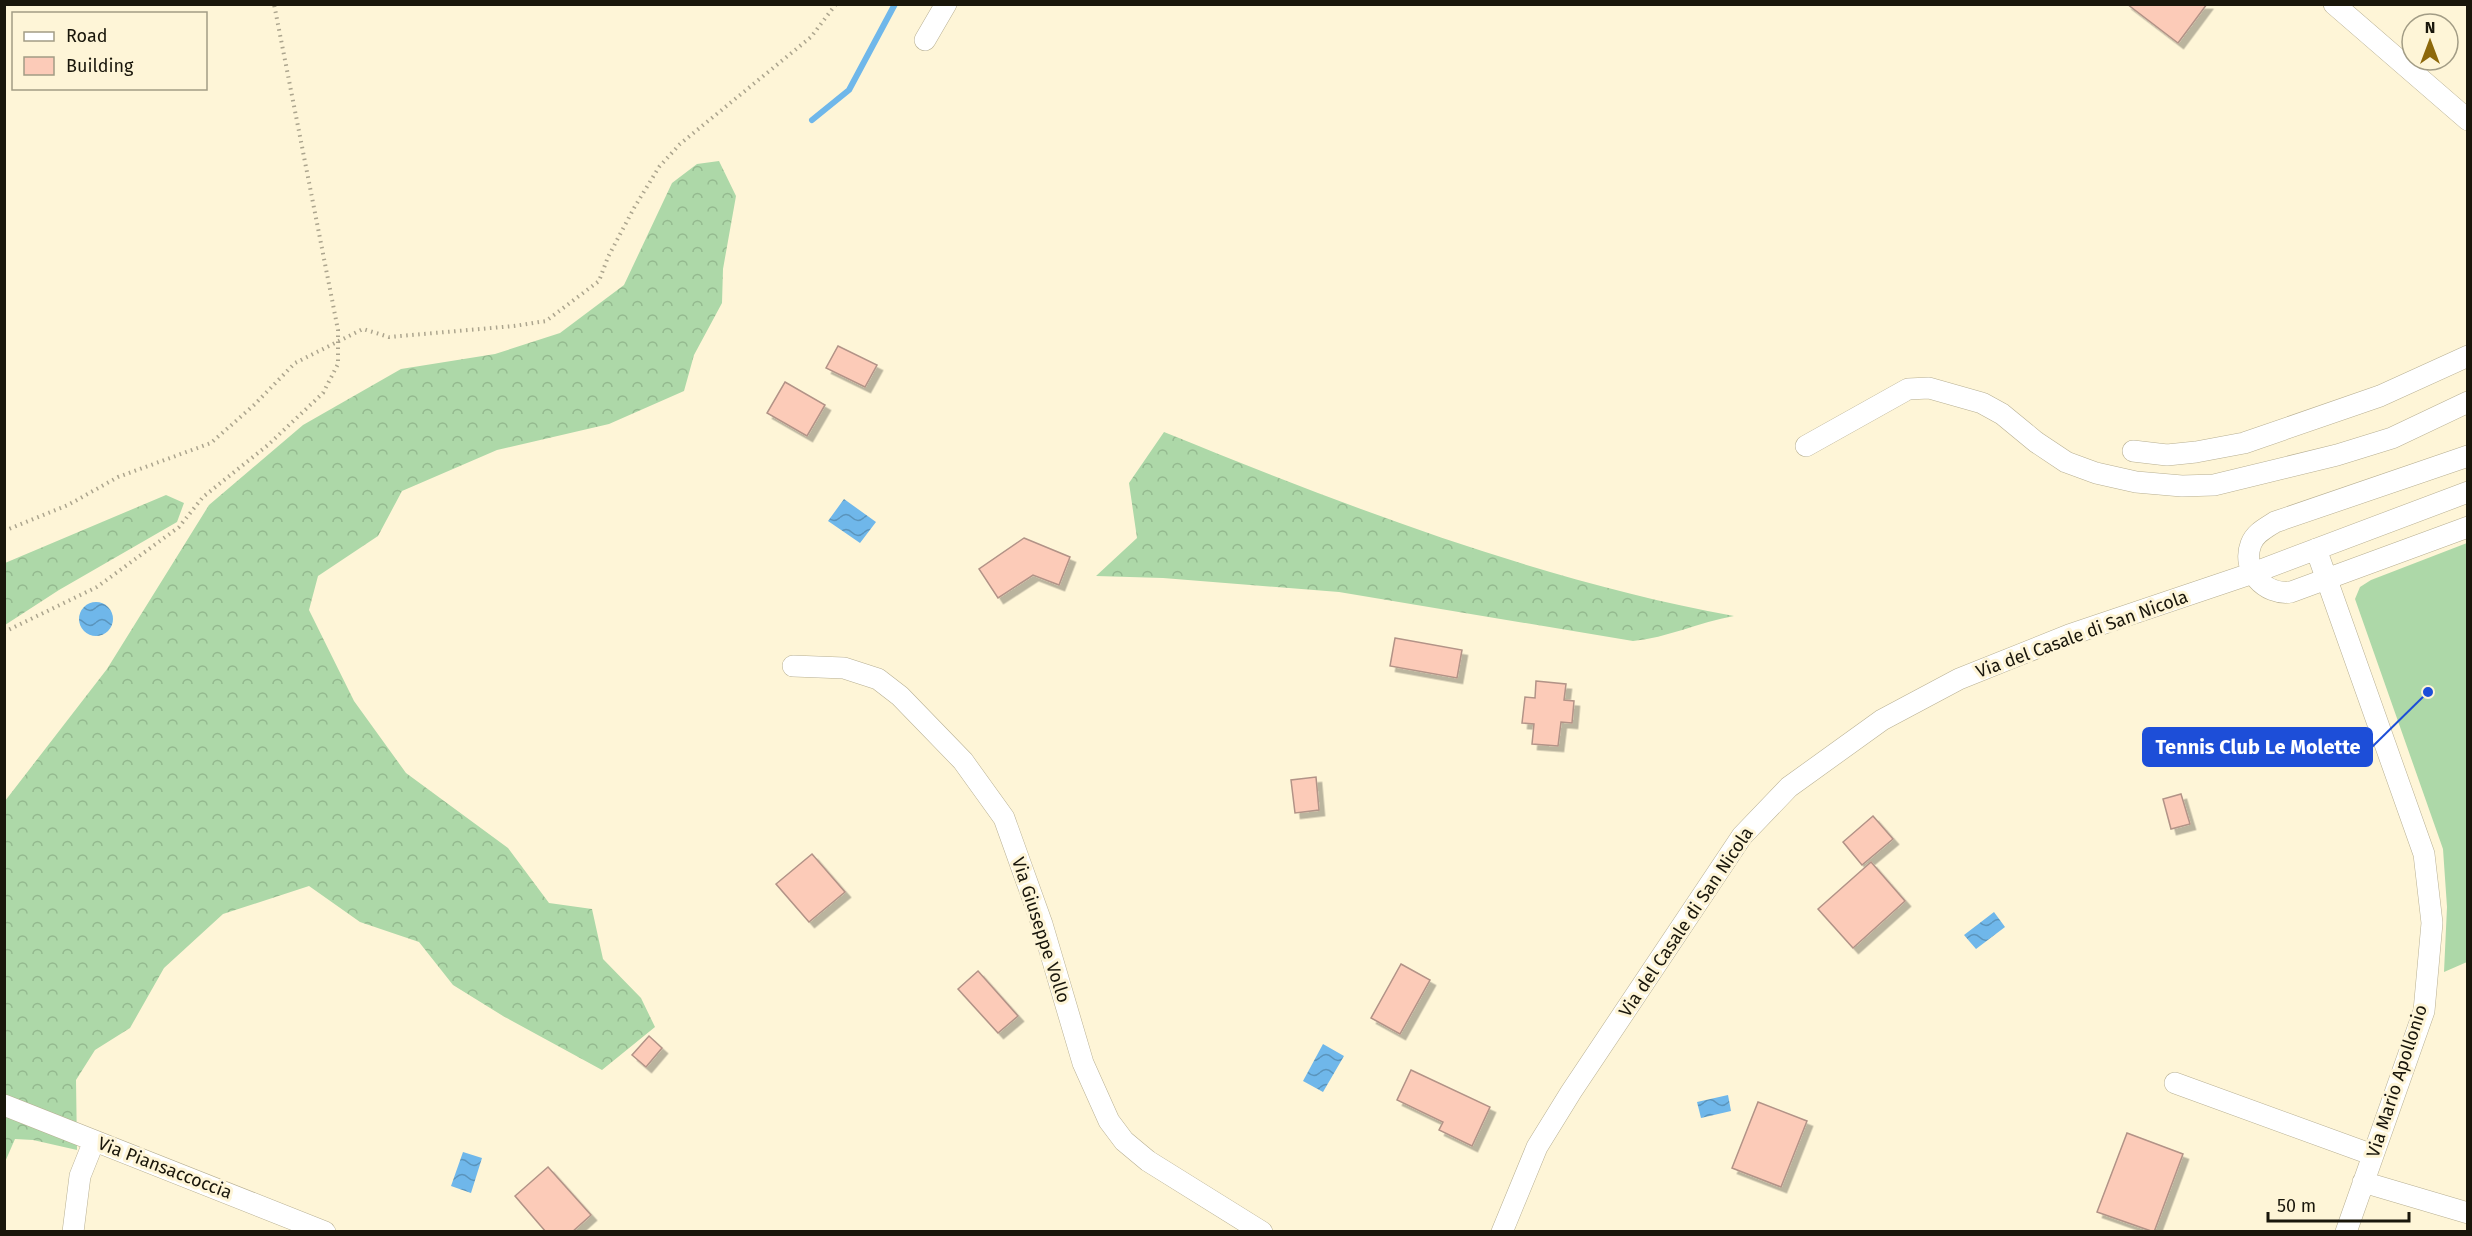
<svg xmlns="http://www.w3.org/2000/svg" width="2472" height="1236" font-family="'Fira Sans',sans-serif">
<defs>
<pattern id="forest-crowns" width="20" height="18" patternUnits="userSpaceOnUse" patternTransform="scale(1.5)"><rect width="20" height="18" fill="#add8a8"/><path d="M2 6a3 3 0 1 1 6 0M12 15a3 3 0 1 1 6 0" fill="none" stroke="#94b98f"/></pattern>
<pattern id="water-waves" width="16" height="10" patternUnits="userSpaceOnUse" patternTransform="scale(1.5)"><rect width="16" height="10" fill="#6fb7ea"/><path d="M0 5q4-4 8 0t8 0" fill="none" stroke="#5a94bc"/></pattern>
<filter id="shadow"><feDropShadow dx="5.5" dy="5.5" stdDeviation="0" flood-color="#0004"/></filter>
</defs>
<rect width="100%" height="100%" fill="#fef5d7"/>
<path fill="url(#forest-crowns)" d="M 719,161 L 736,196 L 723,269 L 722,303 L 694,355 L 684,391 L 609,424 L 497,450 L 402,491 L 378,536 L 318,576 L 309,610 L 354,701 L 406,773 L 508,848 L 549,903 L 592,909 L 603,959 L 641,998 L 655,1027 L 602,1070 L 503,1016 L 453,985 L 419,942 L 360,922 L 309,886 L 223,914 L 164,968 L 130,1028 L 95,1050 L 76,1080 L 77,1150 L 33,1140 L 15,1139 L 5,1162 L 5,801 L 107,669 L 209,505 L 303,425 L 401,369 L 495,354 L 560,333 L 624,285 L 672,183 L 697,164 Z
M 1164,432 C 1346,506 1540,581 1734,616 C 1699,622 1667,638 1633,641 L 1339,592 L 1163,578 L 1096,576 L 1137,538 L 1129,483 Z
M 166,495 L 184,503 L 177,522 L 59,590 L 5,625 L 5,563 Z"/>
<path fill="#add8a8" d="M 2467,543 L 2467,962 L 2444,972 L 2447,907 L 2443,849 L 2355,599 L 2360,587 L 2371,580 Z"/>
<path fill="url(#water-waves)" d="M 844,499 L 876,522 L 860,543 L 828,521 Z
M79 619a17 17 0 1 1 34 0a17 17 0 1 1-34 0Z
M 1994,912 L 2005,927 L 1976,949 L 1964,935 Z
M 1323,1044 L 1344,1056 L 1323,1092 L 1303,1081 Z
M 1728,1095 L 1731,1111 L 1701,1118 L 1697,1102 Z
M 463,1152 L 482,1158 L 471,1193 L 451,1186 Z"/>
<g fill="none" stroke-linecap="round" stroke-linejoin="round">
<path stroke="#6fb7ea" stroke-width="6" d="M 812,120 L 849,90 L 895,4"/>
</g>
<path fill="#fccbb8" stroke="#b29387" stroke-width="1.5" filter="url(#shadow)" d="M 2127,4 L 2207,4 L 2178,43 Z
M 838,346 L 877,365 L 865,387 L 826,368 Z
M 785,382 L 825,405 L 807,436 L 767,413 Z
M 1024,538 L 1070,557 L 1059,585 L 1033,575 L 998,598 L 979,569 Z
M 1395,638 L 1462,650 L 1457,678 L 1390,666 Z
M 1536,681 L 1566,684 L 1564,700 L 1574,701 L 1572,723 L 1561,722 L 1558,746 L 1532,744 L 1534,724 L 1522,723 L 1525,697 L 1535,698 Z
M 1316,777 L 1319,810 L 1295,813 L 1291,780 Z
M 2181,794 L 2190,824 L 2171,829 L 2163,799 Z
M 1873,816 L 1893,839 L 1862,865 L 1843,842 Z
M 812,854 L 845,892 L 809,922 L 776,884 Z
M 1871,862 L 1905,901 L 1853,948 L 1818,909 Z
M 1401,964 L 1430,980 L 1400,1034 L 1371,1018 Z
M 978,971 L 1018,1016 L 998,1033 L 958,989 Z
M 649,1036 L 662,1048 L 646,1067 L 632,1055 Z
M 1411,1070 L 1490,1107 L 1472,1146 L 1439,1130 L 1443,1122 L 1397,1100 Z
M 1758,1102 L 1807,1121 L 1781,1187 L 1732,1168 Z
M 2127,1133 L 2183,1154 L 2154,1232 L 2097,1212 Z
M 548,1167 L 591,1215 L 572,1232 L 546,1232 L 515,1196 Z"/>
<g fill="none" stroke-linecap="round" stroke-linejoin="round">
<defs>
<path id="minor" d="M 2334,4 L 2468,120
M 925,40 L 946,4
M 1806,446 L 1908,389 L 1929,388 L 1982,403 L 2002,414 L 2036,442 L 2066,462 L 2096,473 L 2136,482 L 2182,486 L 2214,485 L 2337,455 L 2392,438 L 2468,402
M 2133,451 L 2167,455 L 2196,452 L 2244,443 L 2380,396 L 2468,356
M 2468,456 L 2275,522 C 2266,528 2255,533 2251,544 C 2241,570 2265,596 2291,592 L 2468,527
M 2316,549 L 2424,854 L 2432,923 L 2424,1011 L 2346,1232
M 793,666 L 844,668 L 878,679 L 900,696 L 963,761 L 1004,818 L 1042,924 L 1083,1063 L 1109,1121 L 1124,1141 L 1148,1161 L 1262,1232
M 2175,1083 L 2373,1155
M 4,1105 L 325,1232
M 2363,1182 L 2468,1213
M 73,1232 L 80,1176 L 94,1141
M 1502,1232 L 1537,1147 L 1571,1092 L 1742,836 L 1789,787 L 1882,720 L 1959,679 L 2069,635 L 2253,573 L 2468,492"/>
</defs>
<use href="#minor" stroke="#b7af92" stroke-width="22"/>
<path stroke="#aca58e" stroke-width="4" stroke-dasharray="1.5 4.5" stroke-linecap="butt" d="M 4,531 L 68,505 L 118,477 L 211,443 L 254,405 L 295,363 L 363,329 L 389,337 L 514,326 L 546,321 L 599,281 L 608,257 L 634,208 L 659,167 L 680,144 L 811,37 L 836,4
M 4,632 L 97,587 L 179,527 L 203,497 L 268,445 L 323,393 L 338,364 L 338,330 L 274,4"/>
<use href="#minor" stroke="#fff" stroke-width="21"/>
</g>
<g text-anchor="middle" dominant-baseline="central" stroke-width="6" stroke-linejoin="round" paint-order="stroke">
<g font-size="18" fill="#19160b" stroke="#fef5d7">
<text transform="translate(2082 634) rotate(-20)">Via del Casale di San Nicola</text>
<text transform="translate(1686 922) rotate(-56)">Via del Casale di San Nicola</text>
<text transform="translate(1041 930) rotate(72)">Via Giuseppe Vollo</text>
<text transform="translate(2397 1081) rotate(-72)">Via Mario Apollonio</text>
<text transform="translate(165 1168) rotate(21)">Via Piansaccoccia</text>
</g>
</g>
<path fill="none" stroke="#1d4ed8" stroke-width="2" d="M2428 692L2372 747"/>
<circle fill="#1d4ed8" stroke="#fef5d7" stroke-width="2" cx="2428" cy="692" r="6"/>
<rect fill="#1d4ed8" stroke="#1d4ed8" stroke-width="2" x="2143" y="728" width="229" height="38" rx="6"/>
<g font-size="20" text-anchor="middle" font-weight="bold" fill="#fff">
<text x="2258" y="754">Tennis Club Le Molette</text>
</g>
<rect width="2472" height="1236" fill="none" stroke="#19160b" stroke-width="12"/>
<rect x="12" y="12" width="195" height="78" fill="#fef5d7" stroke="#a29c85" stroke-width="1.5"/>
<rect x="24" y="32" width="30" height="9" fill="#ffffff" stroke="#a29c85" stroke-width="1.5"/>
<text x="66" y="42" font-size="18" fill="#19160b">Road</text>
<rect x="24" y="57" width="30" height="18" fill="#fccbb8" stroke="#a29c85" stroke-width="1.5"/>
<text x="66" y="72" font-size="18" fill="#19160b">Building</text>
<g transform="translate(2430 42)"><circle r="28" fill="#fef5d7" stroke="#a29c85" stroke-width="1.5"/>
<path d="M0-4.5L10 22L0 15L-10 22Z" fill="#8d680a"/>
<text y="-9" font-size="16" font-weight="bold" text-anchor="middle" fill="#19160b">N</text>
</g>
<path d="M2268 1212v9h141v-9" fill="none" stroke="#19160b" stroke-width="3"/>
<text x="2277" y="1212" font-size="18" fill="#19160b" stroke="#fef5d7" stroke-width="4.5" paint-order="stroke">50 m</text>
</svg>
